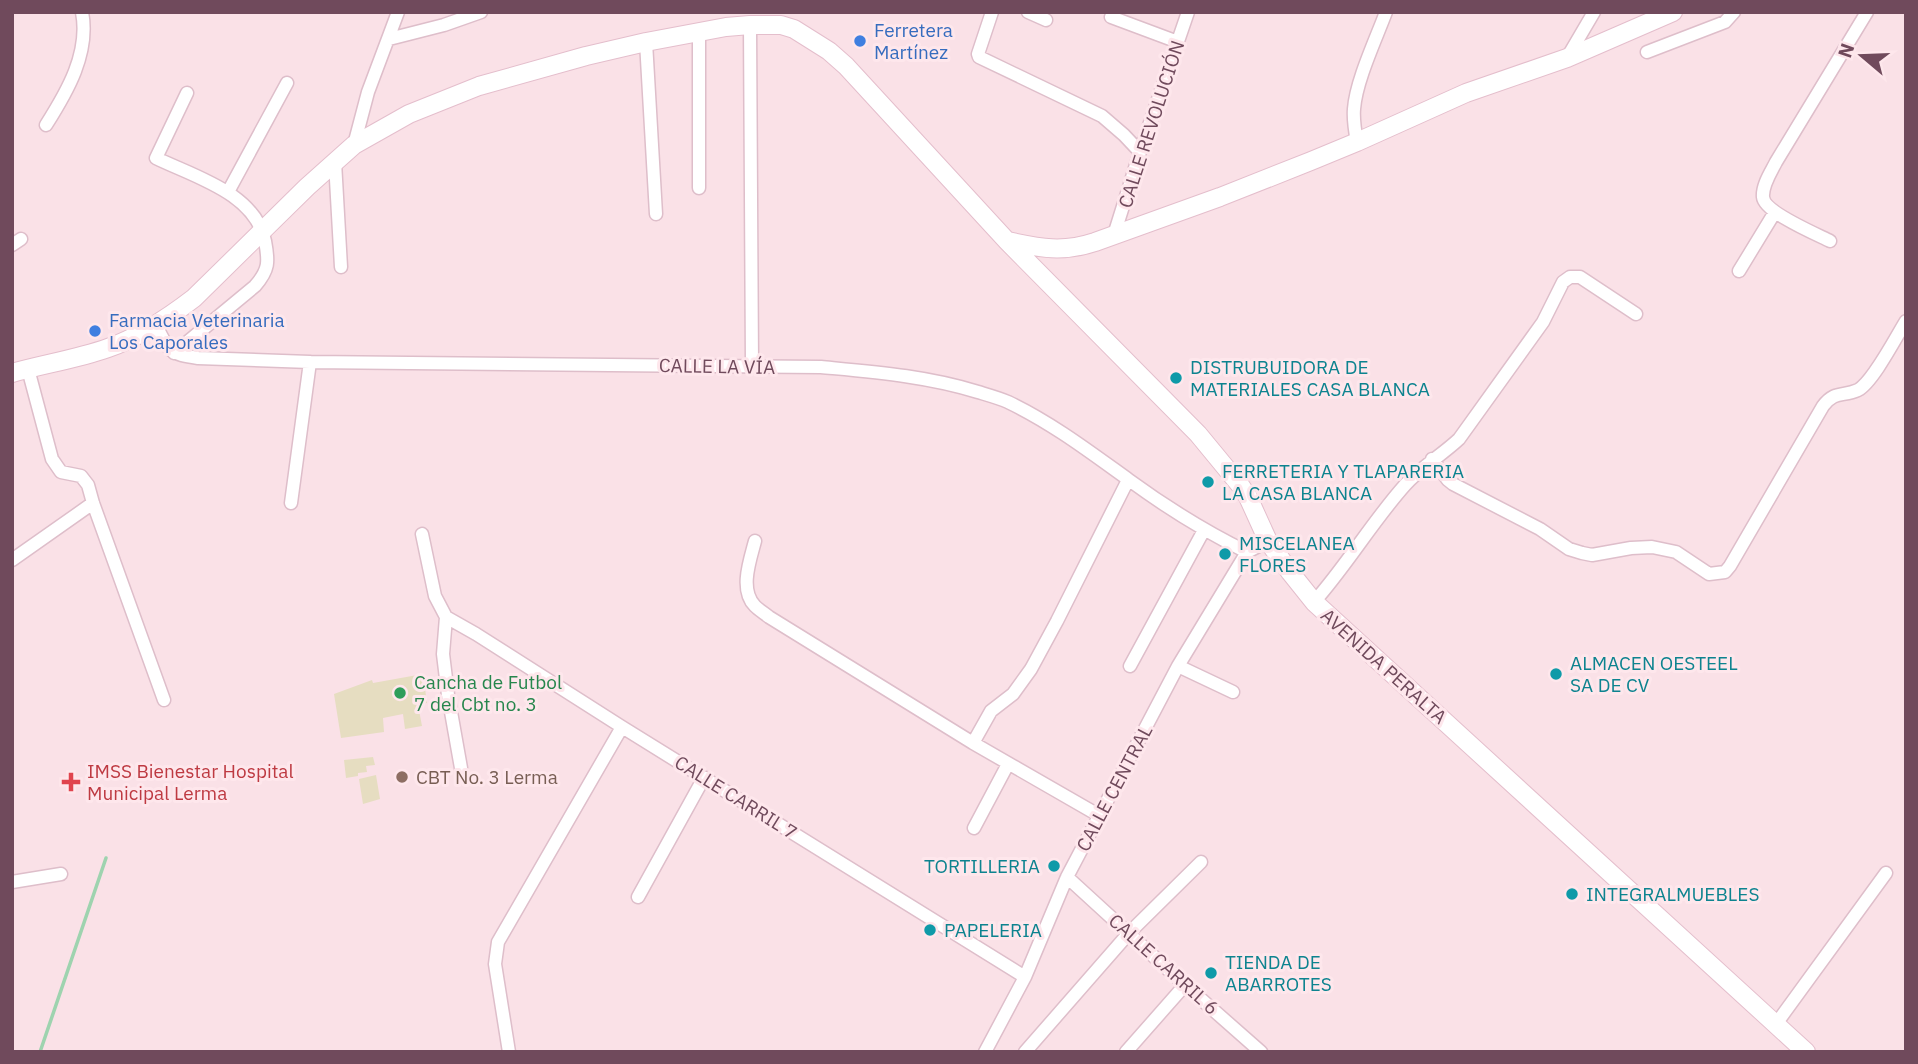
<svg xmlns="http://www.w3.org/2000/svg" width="1918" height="1064" font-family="'IBM Plex Sans',sans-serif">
<rect width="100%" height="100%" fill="#fae1e7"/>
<path fill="#e6ddc1" d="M 423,674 L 427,703 L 418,705 L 422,726 L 405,729 L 403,714 L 383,718 L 384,732 L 341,738 L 334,694 L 372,680 L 373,683 Z
M 373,757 L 375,765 L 366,766 L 367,772 L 358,773 L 358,776 L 346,778 L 344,760 Z
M 376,775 L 380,799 L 363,804 L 359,779 Z"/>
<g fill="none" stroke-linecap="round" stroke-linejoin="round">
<path stroke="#9ed3af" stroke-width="3.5" d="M 40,1052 L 106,858"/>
<defs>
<path id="street" d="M 992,12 L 978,54 L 979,57 L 1102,116 L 1124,135 L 1140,152
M 1028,12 L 1046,20
M 1111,17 L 1178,42
M 750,25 L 752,366
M 699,32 L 699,188
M 389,39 L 444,25 L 481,12
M 646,42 L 656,214
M 1647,52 L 1725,22 L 1734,12
M 1567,58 L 1594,12
M 46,125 C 67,92 90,53 82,12
M 1357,142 C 1355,131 1353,120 1354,109 C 1356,81 1376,39 1386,12
M 354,145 L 368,92 L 398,12
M 335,162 L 341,267
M 228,192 L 287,83
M 1114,235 L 1140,152 L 1188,12
M 1830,241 C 1816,234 1764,212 1763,197 C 1762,185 1771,172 1776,162 L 1867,12
M 12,245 L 21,239
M 1739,271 L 1775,212
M 156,325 C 169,352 169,354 198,358 L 310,362 L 821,367 C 874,372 927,376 978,392 C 988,395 999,398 1008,402 C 1052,423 1090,452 1129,480 C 1166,507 1206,532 1247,552
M 174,353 L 255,286 C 269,270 269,262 265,241 C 255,193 195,177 156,158 L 187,93
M 28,369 L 52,459 L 61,472 L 81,476 L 88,485 L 93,503 L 164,700
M 1432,459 L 1448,480 L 1453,484 L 1540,529 L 1569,549 L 1582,553 L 1592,555 L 1631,548 L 1652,547 L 1676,552 L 1709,574 L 1725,572 L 1730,566 L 1823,406 C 1835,390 1843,397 1858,390 C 1873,382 1896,337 1906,321
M 291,503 L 310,362
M 422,534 L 435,596 L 446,617 L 443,654 L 448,695 L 461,768
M 755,541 C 750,560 739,590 755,606 C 759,610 764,613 769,617 L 973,743 L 1100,816
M 12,560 L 93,503
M 1314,602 C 1347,565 1372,522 1405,485 C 1421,467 1442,455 1459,439 L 1543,322 L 1563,282 L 1570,277 L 1580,277 L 1636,314
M 446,617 L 476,634 L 622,727 L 1025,977
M 1130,666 L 1204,530
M 1178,666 L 1233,692
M 973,743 L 991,711 L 1013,694 L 1031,669 L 1057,621 L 1128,480
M 974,828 L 1008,764
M 1067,877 L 1185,985 L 1261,1052
M 12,882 L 61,874
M 638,897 L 701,783 L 706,778
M 1776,1024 L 1886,873
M 509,1052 L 495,964 L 498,942 L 622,727
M 985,1052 L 1025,977 L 1067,877 L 1178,666 L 1247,552 L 1268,541
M 1025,1052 L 1129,933 L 1201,862
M 1126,1052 L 1185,985"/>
<path id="secondary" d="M 1007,241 C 1040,248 1062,253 1095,242 L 1220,197 L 1311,161 L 1357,142 L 1466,93 L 1567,58 L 1673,12
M 12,373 C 44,364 77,359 108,348 C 140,337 168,318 194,298 L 307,187 L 354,145 L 409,114 L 479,86 L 586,56 L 646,42 L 726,27 L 750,25 L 781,25 L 794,29 L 829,51 L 846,66 L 1007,241 L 1198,434 L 1240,485 L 1248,497 L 1268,541 L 1290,572 L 1314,602 L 1806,1052"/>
</defs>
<use href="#street" stroke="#debeca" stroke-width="15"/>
<use href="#secondary" stroke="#e4becc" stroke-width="20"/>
<use href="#street" stroke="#fff" stroke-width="12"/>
<use href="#secondary" stroke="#fff" stroke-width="18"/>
</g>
<g fill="#3f7fe0" stroke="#fee7ec" stroke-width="2.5">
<circle cx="860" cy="41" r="7"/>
<circle cx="95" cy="331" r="7"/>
</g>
<g fill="#0f9aa8" stroke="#fee7ec" stroke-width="2.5">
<circle cx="1176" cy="378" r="7"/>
<circle cx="1208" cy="482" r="7"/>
<circle cx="1225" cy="554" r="7"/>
<circle cx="1556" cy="674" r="7"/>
<circle cx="1054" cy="866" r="7"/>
<circle cx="1572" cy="894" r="7"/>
<circle cx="930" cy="930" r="7"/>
<circle cx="1211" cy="973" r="7"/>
</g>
<circle fill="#2e9e5b" stroke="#fee7ec" stroke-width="2.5" cx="400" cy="693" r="7"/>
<circle fill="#8d6e63" stroke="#fee7ec" stroke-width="2.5" cx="402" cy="777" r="7"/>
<path fill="#e0444e" stroke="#fee7ec" stroke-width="2.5" d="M67.5 771.5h7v7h7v7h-7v7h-7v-7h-7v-7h7z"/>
<g text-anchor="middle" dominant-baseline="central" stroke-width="6" stroke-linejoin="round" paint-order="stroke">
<g font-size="19" fill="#366cbe" stroke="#fee7ec" text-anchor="start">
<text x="874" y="30">Ferretera<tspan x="874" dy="22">Martínez</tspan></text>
<text x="109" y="320">Farmacia Veterinaria<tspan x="109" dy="22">Los Caporales</tspan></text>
</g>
<g font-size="19" fill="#704a5c" stroke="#fee7ec">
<text transform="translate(1151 124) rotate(-72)">CALLE REVOLUCIÓN</text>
<text transform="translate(717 366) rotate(1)">CALLE LA VÍA</text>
<text transform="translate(1384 666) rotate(42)">AVENIDA PERALTA</text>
<text transform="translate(1114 788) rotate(-62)">CALLE CENTRAL</text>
<text transform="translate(736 797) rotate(32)">CALLE CARRIL 7</text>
<text transform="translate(1164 964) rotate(42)">CALLE CARRIL 6</text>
</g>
<g font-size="19" fill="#0d838f" stroke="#fee7ec" text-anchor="start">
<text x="1190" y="367">DISTRUBUIDORA DE<tspan x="1190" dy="22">MATERIALES CASA BLANCA</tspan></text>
<text x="1222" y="471">FERRETERIA Y TLAPARERIA<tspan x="1222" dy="22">LA CASA BLANCA</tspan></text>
<text x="1239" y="543">MISCELANEA<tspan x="1239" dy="22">FLORES</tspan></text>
<text x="1570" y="663">ALMACEN OESTEEL<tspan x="1570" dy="22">SA DE CV</tspan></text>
<text x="1040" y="866" text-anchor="end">TORTILLERIA</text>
<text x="1586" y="894">INTEGRALMUEBLES</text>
<text x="944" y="930">PAPELERIA</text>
<text x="1225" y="962">TIENDA DE<tspan x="1225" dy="22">ABARROTES</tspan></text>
</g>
<g font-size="19" fill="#27864d" stroke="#fee7ec" text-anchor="start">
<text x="414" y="682">Cancha de Futbol<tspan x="414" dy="22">7 del Cbt no. 3</tspan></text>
</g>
<g font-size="19" fill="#be3a42" stroke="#fee7ec" text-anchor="start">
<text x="87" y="771">IMSS Bienestar Hospital<tspan x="87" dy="22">Municipal Lerma</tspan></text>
</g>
<g font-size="19" fill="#785e54" stroke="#fee7ec" text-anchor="start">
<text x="416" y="777">CBT No. 3 Lerma</text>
</g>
</g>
<rect width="1918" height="1064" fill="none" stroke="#704a5c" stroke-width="28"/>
<g transform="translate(1862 56) rotate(289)" stroke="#fee7ec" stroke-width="5" paint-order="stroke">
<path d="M0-5L12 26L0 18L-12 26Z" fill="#704a5c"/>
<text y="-10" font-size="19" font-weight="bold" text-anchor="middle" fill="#704a5c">N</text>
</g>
</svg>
